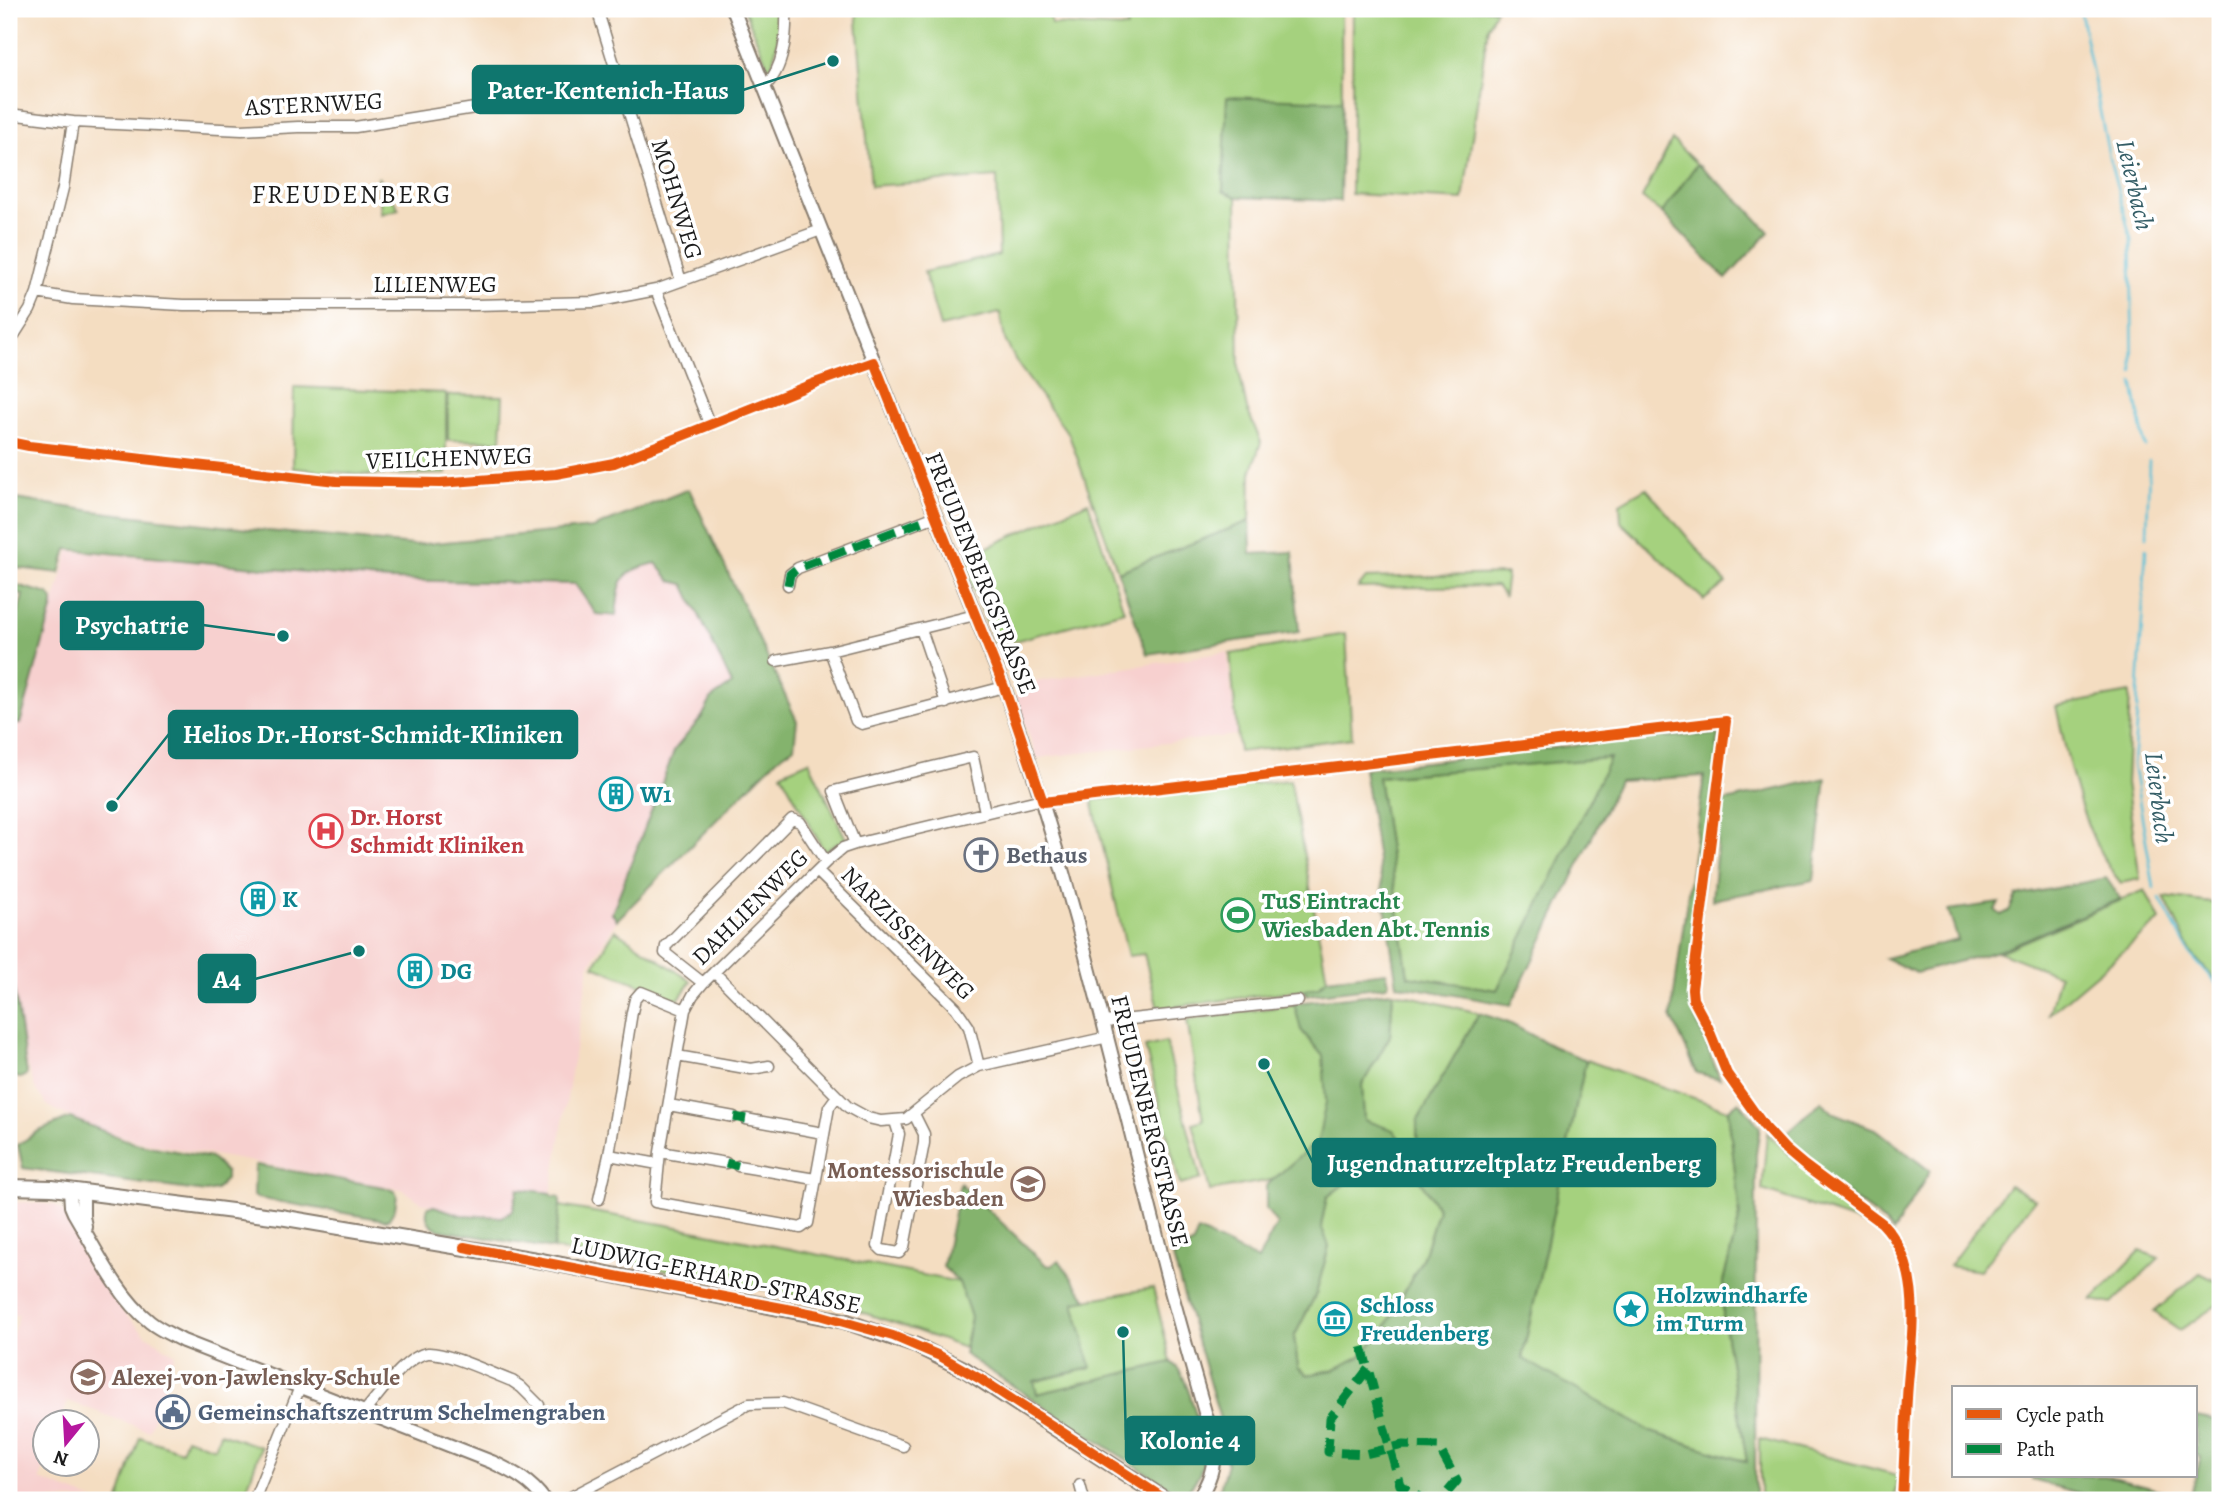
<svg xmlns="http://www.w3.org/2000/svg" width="2229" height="1509" font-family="Alegreya,serif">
<rect width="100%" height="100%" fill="#fff"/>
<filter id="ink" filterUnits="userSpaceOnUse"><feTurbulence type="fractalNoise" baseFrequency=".0143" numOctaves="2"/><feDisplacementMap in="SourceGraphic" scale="14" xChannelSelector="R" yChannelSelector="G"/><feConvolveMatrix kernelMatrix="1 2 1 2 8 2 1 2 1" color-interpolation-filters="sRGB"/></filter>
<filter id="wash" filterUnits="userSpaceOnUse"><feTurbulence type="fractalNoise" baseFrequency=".00686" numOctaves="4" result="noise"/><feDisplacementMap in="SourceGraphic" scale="28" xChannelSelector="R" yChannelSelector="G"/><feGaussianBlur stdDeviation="1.57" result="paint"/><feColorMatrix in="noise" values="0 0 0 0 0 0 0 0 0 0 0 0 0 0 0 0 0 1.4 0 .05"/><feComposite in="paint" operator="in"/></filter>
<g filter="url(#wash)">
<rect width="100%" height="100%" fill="#f4ddc1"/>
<path fill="#f7d0cf" d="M 69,551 L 388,580 L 575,584 L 596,614 L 616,615 L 619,586 L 632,570 L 656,563 L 671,580 L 684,584 L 732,684 L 712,698 L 702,717 L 675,749 L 612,913 L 617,920 L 589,966 L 551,1193 L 519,1189 L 513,1210 L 503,1217 L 461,1215 L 421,1202 L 402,1189 L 137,1141 L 100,1129 L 69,1116 L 48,1106 L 36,1090 L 28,1068 L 9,967 L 9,723 L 20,724 Z
M 1227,652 L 1236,735 L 1037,758 L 1015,695 L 1035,690 L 1035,682 Z
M 26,1202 L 54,1205 L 63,1211 L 96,1274 L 124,1313 L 145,1334 L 175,1354 L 149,1431 L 68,1401 L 60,1421 L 46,1422 L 45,1463 L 40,1480 L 94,1500 L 9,1500 L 9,1345 L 20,1311 L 17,1316 L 9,1312 L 9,1203 Z"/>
<path fill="#a5d17e" stroke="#60764d" stroke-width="2" d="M 744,9 L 781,9 L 777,45 L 770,72 Z
M 856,9 L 1050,9 L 1051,24 L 1127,28 L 1126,9 L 1341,9 L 1342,101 L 1227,98 L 1223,191 L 1237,197 L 1239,371 L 1247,409 L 1261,442 L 1251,473 L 1250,521 L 1118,572 L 1069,435 L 1017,363 L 1005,340 L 1000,313 L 940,327 L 924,272 L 999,255 L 997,177 L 871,186 Z
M 1353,9 L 1496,9 L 1488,27 L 1463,200 L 1351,194 Z
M 1672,140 L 1697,164 L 1662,213 L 1642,198 Z
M 378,177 L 399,209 L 381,214 Z
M 294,387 L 446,393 L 446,474 L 369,475 L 293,468 Z
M 448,395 L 503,396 L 501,441 L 448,440 Z
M 1646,488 L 1726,583 L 1704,600 L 1621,522 L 1620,503 Z
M 1088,502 L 1124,611 L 996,646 L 961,559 Z
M 1507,574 L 1504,596 L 1496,586 L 1358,588 L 1366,578 Z
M 1346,634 L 1352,738 L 1239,752 L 1230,654 Z
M 2130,693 L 2126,783 L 2140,879 L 2121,883 C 2082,838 2069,763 2056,706 Z
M 1611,757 L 1497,990 L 1408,976 L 1378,777 Z
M 809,761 L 846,839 L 824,851 L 781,773 Z
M 1290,780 L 1327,979 L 1318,987 L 1314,988 L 1158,1009 L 1144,954 L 1128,956 L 1092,800 Z
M 2145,890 L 2160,920 L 2049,1014 L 2059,975 L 1999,952 Z
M 2164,897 L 2220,904 L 2220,985 L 2192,954 Z
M 615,930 L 691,981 L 678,1000 L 594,966 Z
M 1393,992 L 1479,1013 L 1417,1122 L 1417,1175 L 1438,1209 L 1423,1257 L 1386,1327 L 1360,1357 L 1333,1370 L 1308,1375 L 1298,1367 L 1294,1337 L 1316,1294 L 1329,1246 L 1321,1226 L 1327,1197 L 1358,1174 L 1403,1165 L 1364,1120 L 1362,1085 L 1390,1036 Z
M 1326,1000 L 1341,1109 L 1292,1176 L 1210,1191 L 1193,1123 L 1203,1120 L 1187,1020 Z
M 1166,1042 L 1201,1179 L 1180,1185 L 1145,1047 Z
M 1586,1060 L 1728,1110 L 1740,1216 L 1723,1282 L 1723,1319 L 1747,1462 L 1651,1432 L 1522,1359 Z
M 1767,1133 L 1811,1175 L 1889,1232 L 1762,1190 Z
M 2009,1185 L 2035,1199 L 1980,1271 L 1949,1266 Z
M 560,1206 L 662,1224 L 959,1282 L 971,1317 L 964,1348 L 901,1325 L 830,1302 L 553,1249 Z
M 2140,1251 L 2159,1258 L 2112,1304 L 2092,1300 Z
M 2200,1273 L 2220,1283 L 2220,1303 L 2180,1330 L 2154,1312 Z
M 1153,1288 L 1171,1362 L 1037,1394 L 1034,1382 L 1090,1368 L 1074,1302 Z
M 220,1433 L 261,1447 L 243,1500 L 119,1500 L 140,1437 L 181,1451 L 186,1438 L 215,1448 Z
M 1760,1439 L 1897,1475 L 1895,1500 L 1760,1500 Z"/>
<path fill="#84b36d" stroke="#506844" stroke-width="2" fill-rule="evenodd" d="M 1227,97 L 1342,101 L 1340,201 L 1237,197 L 1223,191 Z
M 1697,164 L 1743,204 L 1769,232 L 1726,279 L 1662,213 Z
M 689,489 L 797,721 L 794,747 L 777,759 L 617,920 L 612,913 L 675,749 L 702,717 L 712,698 L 732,684 L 684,584 L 671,581 L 656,563 C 618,572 620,580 616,616 L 596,614 L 575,584 L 388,580 L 67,549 L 60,573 L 9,567 L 9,498 L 93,511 L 248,529 L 413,545 L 593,528 Z
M 1250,521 L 1251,554 L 1293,552 L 1299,632 L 1147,654 L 1118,572 Z
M 9,583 L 49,594 L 53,600 L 53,606 L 20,724 L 9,723 L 9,649 L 23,595 L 9,592 Z
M 1719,734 L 1689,1001 L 1720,1079 L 1697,1073 L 1671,1016 L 1704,776 L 1619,781 L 1511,1005 L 1397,985 L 1364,769 L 1640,738 ZM 1610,758 L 1497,990 L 1408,976 L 1378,777 Z
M 1826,778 L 1814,880 L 1712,900 L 1721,802 Z
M 2106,878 L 2121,899 L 1998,951 L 1916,973 L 1885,958 L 1958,940 L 1948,910 L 1999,903 L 1995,910 L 2001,915 L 2009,911 L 2016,896 Z
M 9,967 L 17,1006 L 27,1074 L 21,1078 L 9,1076 Z
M 1386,972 L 1389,982 L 1386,986 L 1308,995 L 1303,990 L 1318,987 L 1327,979 Z
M 1393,992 L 1390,1036 L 1362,1085 L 1364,1120 L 1393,1130 L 1405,1146 L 1403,1165 L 1358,1174 L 1327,1197 L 1321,1226 L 1329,1246 L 1316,1294 L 1294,1337 L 1298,1367 L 1308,1375 L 1333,1370 L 1360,1357 L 1386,1327 L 1423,1257 L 1438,1209 L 1417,1175 L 1417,1122 L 1479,1013 L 1509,1023 L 1552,1046 L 1586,1060 L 1522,1358 L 1651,1432 L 1747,1462 L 1723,1319 L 1723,1282 L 1740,1216 L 1728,1110 L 1739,1101 L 1760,1127 L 1756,1154 L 1755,1500 L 1217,1500 L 1227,1463 L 1222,1426 L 1173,1258 L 1193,1244 L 1198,1231 L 1258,1260 L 1277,1224 L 1266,1209 L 1266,1186 L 1318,1140 L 1326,1102 L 1323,1056 L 1301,1030 L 1294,1003 Z
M 1822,1101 L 1831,1112 L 1877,1130 L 1930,1171 L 1893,1232 L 1883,1221 L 1806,1163 L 1780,1139 Z
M 70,1118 L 134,1143 L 211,1158 L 226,1172 L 226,1179 L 216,1190 L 206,1192 L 23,1168 L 18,1145 L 37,1132 Z
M 257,1165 L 384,1187 L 395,1191 L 397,1195 L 395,1209 L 389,1219 L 385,1220 L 257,1198 L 254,1196 L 255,1166 Z
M 960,1183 L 1046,1265 L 1051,1266 L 1059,1260 L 1087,1300 L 1074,1302 L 1091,1368 L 1034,1381 L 1037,1394 L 1171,1362 C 1174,1365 1177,1367 1179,1370 C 1188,1382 1206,1445 1204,1460 C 1202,1471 1196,1481 1189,1489 L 1176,1492 L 964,1354 L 971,1317 L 959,1282 L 943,1267 Z
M 518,1189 L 551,1193 L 552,1196 L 560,1197 L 560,1206 L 553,1249 L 439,1230 C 429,1224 424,1219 428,1207 L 434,1206 L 461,1215 L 502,1217 L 513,1210 Z
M 2217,1364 L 2220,1366 L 2220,1500 L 2104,1500 L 2032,1480 L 2033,1476 L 2105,1476 L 2190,1498 L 2201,1457 L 2196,1455 L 2196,1417 L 2218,1421 Z"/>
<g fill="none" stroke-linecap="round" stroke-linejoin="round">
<path stroke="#5ac0d7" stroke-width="2.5" d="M 2080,9 L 2109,157 L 2131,239 L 2133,372
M 2133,382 L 2145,447
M 2147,537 L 2149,461
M 2137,710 L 2146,549
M 2137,713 L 2133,764 L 2154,888
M 2160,899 L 2190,954 L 2220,988"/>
</g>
</g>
<g filter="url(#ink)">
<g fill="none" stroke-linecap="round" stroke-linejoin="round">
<defs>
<path id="minor" d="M 597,9 L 681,281
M 765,86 C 784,69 787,34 786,9
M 9,114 L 73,122 L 242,130 L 298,127 L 355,127 L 620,85
M 656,290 L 710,426
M 37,293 L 73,299 L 184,305 L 475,305 L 595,302 L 656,290 L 821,230
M 9,343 L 30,310 L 37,293 L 63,188 L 73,122
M 9,442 L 29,446 L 336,481 L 440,483 L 556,474 L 614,463 L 815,383 L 874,362
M 788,585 L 790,574 L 798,568 L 936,516
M 921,629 L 946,703
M 830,651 L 856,721 L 862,724 L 1004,687
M 776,661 L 830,651 L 975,615
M 1043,802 L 1726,721
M 855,844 L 834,791 L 973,757 L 985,812
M 817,871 L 956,1008 L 969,1027 L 979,1066
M 714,972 L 848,1107 L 868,1118 L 881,1121 L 906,1119 L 958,1077 L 979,1066 L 1108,1037
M 703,983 L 665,953 L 666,946 L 792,819 L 800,822 L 826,862
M 1104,1022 L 1298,1001
M 677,1056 L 751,1069 L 769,1066
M 837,1096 L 829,1107 L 808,1223 L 801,1228 L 655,1202 L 660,1152 L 685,1010 L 693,995 L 703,983 L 826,862 L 843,848 L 855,844 L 1042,799
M 669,1105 L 734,1117
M 746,1119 L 823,1133
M 895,1121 L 899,1134 L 878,1246 L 882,1250 L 899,1253 L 904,1247 L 924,1143 L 924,1134 L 914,1114
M 660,1152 L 726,1163
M 658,1164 L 609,1155 L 632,1012 L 635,999 L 641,992 L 685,1010
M 738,1166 L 815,1179
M 599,1199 L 609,1155
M 364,1412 C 379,1395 405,1356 428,1353 C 447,1352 493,1374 512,1381 L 521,1387 L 539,1405
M 1080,1485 L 1084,1500
M 254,1500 L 300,1387
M 565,1500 L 749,1404 L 783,1403 L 903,1446"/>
<path id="tertiary" d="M 733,9 L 1004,687 C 1073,881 1117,1081 1168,1280 C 1183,1335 1198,1389 1214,1443 C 1215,1466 1210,1482 1197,1500
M 70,1191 L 71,1206 L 74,1213 C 95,1248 118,1297 150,1322 C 160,1330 172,1335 183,1341 L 492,1462 C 513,1472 531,1481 544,1500
M 83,1192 L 83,1216 L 85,1226"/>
<path id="secondary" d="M 9,1187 L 52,1188 L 280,1217 L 542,1261 L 844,1321 L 917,1346 L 964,1369 L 1166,1500"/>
</defs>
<use href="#minor" stroke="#887c6e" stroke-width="13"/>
<use href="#tertiary" stroke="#887c6e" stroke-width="16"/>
<use href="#secondary" stroke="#887c6e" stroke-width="18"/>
<use href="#minor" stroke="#fff" stroke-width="10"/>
<use href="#tertiary" stroke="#fff" stroke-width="12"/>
<use href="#secondary" stroke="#fff" stroke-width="14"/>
<path stroke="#00873e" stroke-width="9" stroke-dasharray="18 9" stroke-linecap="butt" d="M 788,585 L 790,574 L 798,568 L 936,516
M 734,1117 L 746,1119
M 726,1163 L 738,1166
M 1362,1347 L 1400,1485 L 1424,1500
M 1368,1369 L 1330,1418 L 1328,1452 L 1365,1454 L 1403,1445 L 1438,1446 L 1457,1481 L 1441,1500"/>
<defs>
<path id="cycleway" d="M 9,442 L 29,446 L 336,481 L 440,483 L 556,474 L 614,463 L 815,383 L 874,362 L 1004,687 L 1043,802 L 1726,721 L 1692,989 L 1693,999 L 1708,1027 L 1727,1074 L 1764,1126 L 1785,1149 L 1804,1165 L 1882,1223 C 1927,1270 1910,1341 1907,1398 C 1905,1432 1904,1466 1902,1500
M 464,1247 L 819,1315 L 893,1336 L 940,1356 L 982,1380 L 1166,1500"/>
</defs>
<use href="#cycleway" stroke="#fff" stroke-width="15"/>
<use href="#cycleway" stroke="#e8590c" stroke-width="10"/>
</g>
</g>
<defs>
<symbol id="building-ring" viewBox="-11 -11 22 22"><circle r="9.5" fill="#fff" stroke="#0f9aa8" stroke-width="1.5"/><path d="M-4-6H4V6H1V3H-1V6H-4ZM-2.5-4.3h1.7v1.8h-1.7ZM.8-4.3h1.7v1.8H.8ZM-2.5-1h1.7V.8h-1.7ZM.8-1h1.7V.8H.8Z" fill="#0f9aa8"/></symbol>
<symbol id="hospital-ring" viewBox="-11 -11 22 22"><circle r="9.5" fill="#fff" stroke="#e0444e" stroke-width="1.5"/><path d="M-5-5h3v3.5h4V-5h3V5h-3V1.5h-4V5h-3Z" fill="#e0444e"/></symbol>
<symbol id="church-ring" viewBox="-11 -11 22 22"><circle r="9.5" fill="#fff" stroke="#6b7280" stroke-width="1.5"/><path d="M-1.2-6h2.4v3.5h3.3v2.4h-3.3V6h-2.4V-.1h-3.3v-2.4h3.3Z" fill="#6b7280"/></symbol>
<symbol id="stadium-ring" viewBox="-11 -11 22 22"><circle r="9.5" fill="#fff" stroke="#2e9e5b" stroke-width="1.5"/><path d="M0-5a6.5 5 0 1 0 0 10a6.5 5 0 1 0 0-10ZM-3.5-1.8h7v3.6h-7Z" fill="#2e9e5b"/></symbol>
<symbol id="school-ring" viewBox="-11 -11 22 22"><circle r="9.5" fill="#fff" stroke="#8d6e63" stroke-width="1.5"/><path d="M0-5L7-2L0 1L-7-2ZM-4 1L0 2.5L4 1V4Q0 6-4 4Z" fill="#8d6e63"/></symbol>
<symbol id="sight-ring" viewBox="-11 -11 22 22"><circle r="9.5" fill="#fff" stroke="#0f9aa8" stroke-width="1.5"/><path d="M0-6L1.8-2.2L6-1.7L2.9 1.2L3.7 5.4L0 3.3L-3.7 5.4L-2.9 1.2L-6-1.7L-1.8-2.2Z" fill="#0f9aa8"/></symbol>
<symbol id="museum-ring" viewBox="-11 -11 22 22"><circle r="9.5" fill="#fff" stroke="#0f9aa8" stroke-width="1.5"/><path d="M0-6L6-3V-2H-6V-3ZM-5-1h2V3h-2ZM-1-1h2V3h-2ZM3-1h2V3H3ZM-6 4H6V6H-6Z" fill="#0f9aa8"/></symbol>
<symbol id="civic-ring" viewBox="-11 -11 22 22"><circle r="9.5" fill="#fff" stroke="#5c6f8a" stroke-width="1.5"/><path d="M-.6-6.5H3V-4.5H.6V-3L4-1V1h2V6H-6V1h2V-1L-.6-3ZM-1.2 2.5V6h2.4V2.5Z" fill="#5c6f8a"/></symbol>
</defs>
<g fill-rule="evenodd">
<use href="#building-ring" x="597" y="775" width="38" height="38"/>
<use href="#hospital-ring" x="307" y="812" width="38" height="38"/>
<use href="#church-ring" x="962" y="836" width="38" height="38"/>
<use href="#building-ring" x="239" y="880" width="38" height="38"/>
<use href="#stadium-ring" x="1219" y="896" width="38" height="38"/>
<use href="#building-ring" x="396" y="952" width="38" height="38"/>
<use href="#school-ring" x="1009" y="1165" width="38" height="38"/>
<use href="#sight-ring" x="1612" y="1290" width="38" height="38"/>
<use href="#museum-ring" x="1316" y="1300" width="38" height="38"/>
<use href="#school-ring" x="69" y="1358" width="38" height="38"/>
<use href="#civic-ring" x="154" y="1393" width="38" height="38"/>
</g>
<g text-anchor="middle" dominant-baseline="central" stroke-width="7" stroke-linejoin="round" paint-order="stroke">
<g font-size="24" fill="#1c1c1c" stroke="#fff">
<text transform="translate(314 104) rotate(-3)">ASTERNWEG</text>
<text transform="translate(677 199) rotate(73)">MOHNWEG</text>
<text x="435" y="284">LILIENWEG</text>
<text transform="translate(449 458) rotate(-2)">VEILCHENWEG</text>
<text transform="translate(981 573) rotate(68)">FREUDENBERGSTRASSE</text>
<text transform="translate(750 907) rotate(-45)">DAHLIENWEG</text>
<text transform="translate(908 933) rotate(45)">NARZISSENWEG</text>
<text transform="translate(1150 1121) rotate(76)">FREUDENBERGSTRASSE</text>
<text transform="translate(716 1275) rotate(12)">LUDWIG-ERHARD-STRASSE</text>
</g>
<g font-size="24" font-weight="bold" fill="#0d838f" stroke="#fff" text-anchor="start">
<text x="640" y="794">W1</text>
<text x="282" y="899">K</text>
<text x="440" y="971">DG</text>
<text x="1656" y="1295">Holzwindharfe<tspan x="1656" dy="28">im Turm</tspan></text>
<text x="1360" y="1305">Schloss<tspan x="1360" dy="28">Freudenberg</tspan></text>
</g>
<g font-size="24" font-weight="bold" fill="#be3a42" stroke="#fff" text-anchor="start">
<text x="350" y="817">Dr. Horst<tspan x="350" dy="28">Schmidt Kliniken</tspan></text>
</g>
<g font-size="24" font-weight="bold" fill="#5b616d" stroke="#fff" text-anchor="start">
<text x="1006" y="855">Bethaus</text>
</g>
<g font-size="24" font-weight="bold" fill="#27864d" stroke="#fff" text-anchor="start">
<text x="1262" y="901">TuS Eintracht<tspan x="1262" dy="28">Wiesbaden Abt. Tennis</tspan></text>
</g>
<g font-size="24" font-weight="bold" fill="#785e54" stroke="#fff" text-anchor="end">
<text x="1004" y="1170">Montessorischule<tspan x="1004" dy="28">Wiesbaden</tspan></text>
<text x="112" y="1377" text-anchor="start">Alexej-von-Jawlensky-Schule</text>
</g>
<g font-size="24" font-weight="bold" fill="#4e5e75" stroke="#fff" text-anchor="start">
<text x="198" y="1412">Gemeinschaftszentrum Schelmengraben</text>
</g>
<g font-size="26" font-style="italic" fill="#355e67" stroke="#fff">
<text transform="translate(2135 185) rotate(77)">Leierbach</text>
<text transform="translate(2159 798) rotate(83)">Leierbach</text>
</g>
<g font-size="26" letter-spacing="2" fill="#1c1c1c" stroke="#fff">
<text x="352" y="194">FREUDENBERG</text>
</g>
</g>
<path fill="none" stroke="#0f766e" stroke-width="2.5" d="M833 61L743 90M283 636L203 625M112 806L169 734M359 951L255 979M1264 1064L1313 1163M1123 1332L1126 1440"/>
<g fill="#0f766e" stroke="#fff" stroke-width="2.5">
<circle cx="833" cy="61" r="7"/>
<circle cx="283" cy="636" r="7"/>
<circle cx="112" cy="806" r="7"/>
<circle cx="359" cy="951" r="7"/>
<circle cx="1264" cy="1064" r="7"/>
<circle cx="1123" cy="1332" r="7"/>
</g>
<g fill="#0f766e" stroke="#0f766e" stroke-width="2.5">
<rect x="473" y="66" width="270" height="47" rx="7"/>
<rect x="61" y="602" width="142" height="47" rx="7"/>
<rect x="169" y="711" width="408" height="47" rx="7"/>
<rect x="199" y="955" width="56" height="47" rx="7"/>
<rect x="1313" y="1139" width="402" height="47" rx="7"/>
<rect x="1126" y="1417" width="128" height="47" rx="7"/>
</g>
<g font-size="26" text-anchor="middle" font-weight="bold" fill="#fff">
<text x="608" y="99">Pater-Kentenich-Haus</text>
<text x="132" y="634">Psychatrie</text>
<text x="373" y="743">Helios Dr.-Horst-Schmidt-Kliniken</text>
<text x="227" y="988">A4</text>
<text x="1514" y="1172">Jugendnaturzeltplatz Freudenberg</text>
<text x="1190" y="1449">Kolonie 4</text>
</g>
<rect width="2229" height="1509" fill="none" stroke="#fff" stroke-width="35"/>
<rect x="1952" y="1386" width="245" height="91" fill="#ffffff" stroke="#a4a4a4" stroke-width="2"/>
<rect x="1966" y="1409" width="35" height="10" fill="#e8590c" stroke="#a4a4a4" stroke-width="2"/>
<text x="2016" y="1422" font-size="21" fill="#1c1c1c">Cycle path</text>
<rect x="1966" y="1444" width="35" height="10" fill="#00873e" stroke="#a4a4a4" stroke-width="2"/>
<text x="2016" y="1456" font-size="21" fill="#1c1c1c">Path</text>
<g transform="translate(66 1443) rotate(198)"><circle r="33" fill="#ffffff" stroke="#a4a4a4" stroke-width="2"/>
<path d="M0-5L12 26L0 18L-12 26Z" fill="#b5179e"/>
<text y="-10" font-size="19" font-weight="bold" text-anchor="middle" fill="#1c1c1c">N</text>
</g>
</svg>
